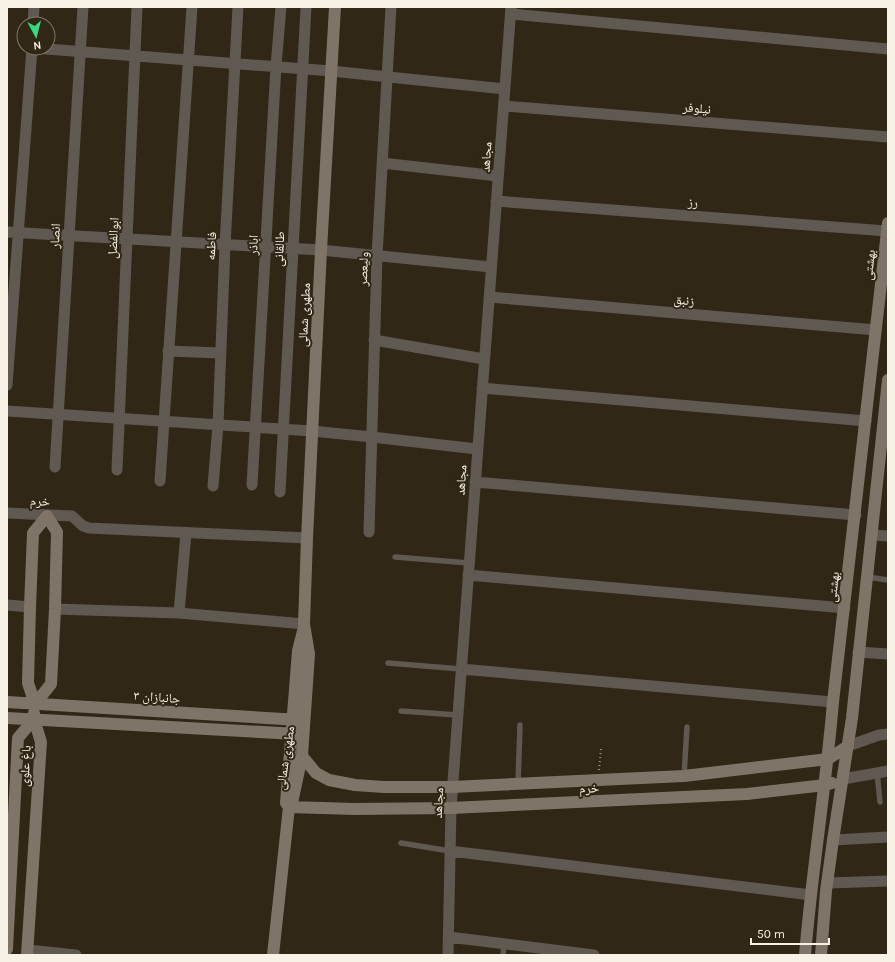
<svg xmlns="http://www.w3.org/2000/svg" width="895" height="962" font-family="Karla,'Noto Naskh Arabic',sans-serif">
<rect width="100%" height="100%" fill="#302716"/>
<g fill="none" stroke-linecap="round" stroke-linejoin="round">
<path stroke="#9d9688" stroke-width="2" stroke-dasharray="1 3" stroke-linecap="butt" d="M 599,770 L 601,749"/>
<path stroke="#605952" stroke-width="5.5" d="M 395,557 L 469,563
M 867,577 L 888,580
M 388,663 L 461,669
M 401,711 L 457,715
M 877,772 L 880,802
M 684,776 L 687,727
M 518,784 L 520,725
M 401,843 L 450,851
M 503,955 L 504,944"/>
<path stroke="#605952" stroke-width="11" d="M 511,14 L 888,49
M 33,24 L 34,7
M 34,48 L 331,71 L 505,89
M 504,106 L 888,137
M 382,163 L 498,176
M 496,201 L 887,231
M 7,232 L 321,250 L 491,267
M 489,297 L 876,330
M 374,340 L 484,359
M 168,351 L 220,353
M 7,385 L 32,48
M 482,388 L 866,421
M 7,411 L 312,431 L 372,437 L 477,449
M 55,467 L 83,7
M 117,470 L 137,7
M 160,481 L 192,7
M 475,482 L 856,515
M 252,485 L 276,66 L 281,7
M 213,486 L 218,425 L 225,245 L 238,7
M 280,492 L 306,7
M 7,513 L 72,516 L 83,526 L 89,528 L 307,538
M 369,532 L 377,256 L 391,7
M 871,535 L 888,536
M 468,575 L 845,608
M 7,605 L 30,607
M 55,609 L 179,613 L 304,624
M 179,613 L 186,533
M 858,652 L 888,654
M 461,669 L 833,702
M 848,746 L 879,735 L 888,734
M 843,779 L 888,771
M 833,840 L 888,837
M 450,851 L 811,895
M 828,883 L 888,881
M 449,937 L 594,955
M 28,950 L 76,955
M 448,955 L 451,808 L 511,7"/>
<path stroke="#7e7468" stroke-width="12" d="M 47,516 L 57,532 L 55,609 L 51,684 L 35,704 L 28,683 L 30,607 L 33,533 Z
M 7,702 L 300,720
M 7,718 L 297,734
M 302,756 L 316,773 L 329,780 L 355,785 L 384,787 L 452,787 L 684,776 L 828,759 L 848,746
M 289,807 L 292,803 L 302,756 L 309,654 L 304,624 L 307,538 L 321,250 L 335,7
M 289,807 L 355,809 L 451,808 L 747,794 L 825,785 L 832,783
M 7,949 L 18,738 L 34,719
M 27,955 L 41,742 L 34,719 L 34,713
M 273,955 L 289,807 L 286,803 L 298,651 L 303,631
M 805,955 C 812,870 826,787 833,702 L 888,223
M 821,955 L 826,891 L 833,840 L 852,718 L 888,380"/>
</g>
<g text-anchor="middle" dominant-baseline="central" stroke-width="4" stroke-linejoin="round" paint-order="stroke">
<g font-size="13" fill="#f7f1e6" stroke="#302716">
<text transform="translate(697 108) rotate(5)">نیلوفر</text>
<text transform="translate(486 157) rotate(-86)">مجاهد</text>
<text transform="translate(693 202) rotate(4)">رز</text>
<text transform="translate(55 236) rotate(-87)">انصار</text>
<text transform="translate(113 238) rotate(-87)">ابوالفضل</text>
<text transform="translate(253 245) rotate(-87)">اباذر</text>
<text transform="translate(211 246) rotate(-87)">فاطمه</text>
<text transform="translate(279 249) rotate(-87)">طالقانی</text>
<text transform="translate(869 265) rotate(-84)">بهشتی</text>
<text transform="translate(363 269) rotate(-88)">ولیعصر</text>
<text transform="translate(684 300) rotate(5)">زنبق</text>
<text transform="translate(304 315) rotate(-87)">مطهری شمالی</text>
<text transform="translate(461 480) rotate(-86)">مجاهد</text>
<text transform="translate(40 501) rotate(3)">خرم</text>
<text transform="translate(833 587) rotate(-84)">بهشتی</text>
<text transform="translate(157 697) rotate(4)">جانبازان ۳</text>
<text transform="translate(285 758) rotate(-81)">مطهری شمالی</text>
<text transform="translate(25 766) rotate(-87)">باغ علوی</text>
<text transform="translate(589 788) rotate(-3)">خرم</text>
<text transform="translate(438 803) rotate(-87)">مجاهد</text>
</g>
</g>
<rect width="895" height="962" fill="none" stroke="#f7f1e6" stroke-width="16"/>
<g transform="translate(36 36) rotate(173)"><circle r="19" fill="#302716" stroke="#807869"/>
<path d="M0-3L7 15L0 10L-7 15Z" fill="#37d880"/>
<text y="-6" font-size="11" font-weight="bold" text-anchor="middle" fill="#f7f1e6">N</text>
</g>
<path d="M751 938v6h78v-6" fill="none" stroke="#f7f1e6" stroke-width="2"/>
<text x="757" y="938" font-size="12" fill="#f7f1e6" stroke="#302716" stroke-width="3" paint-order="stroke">50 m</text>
</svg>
